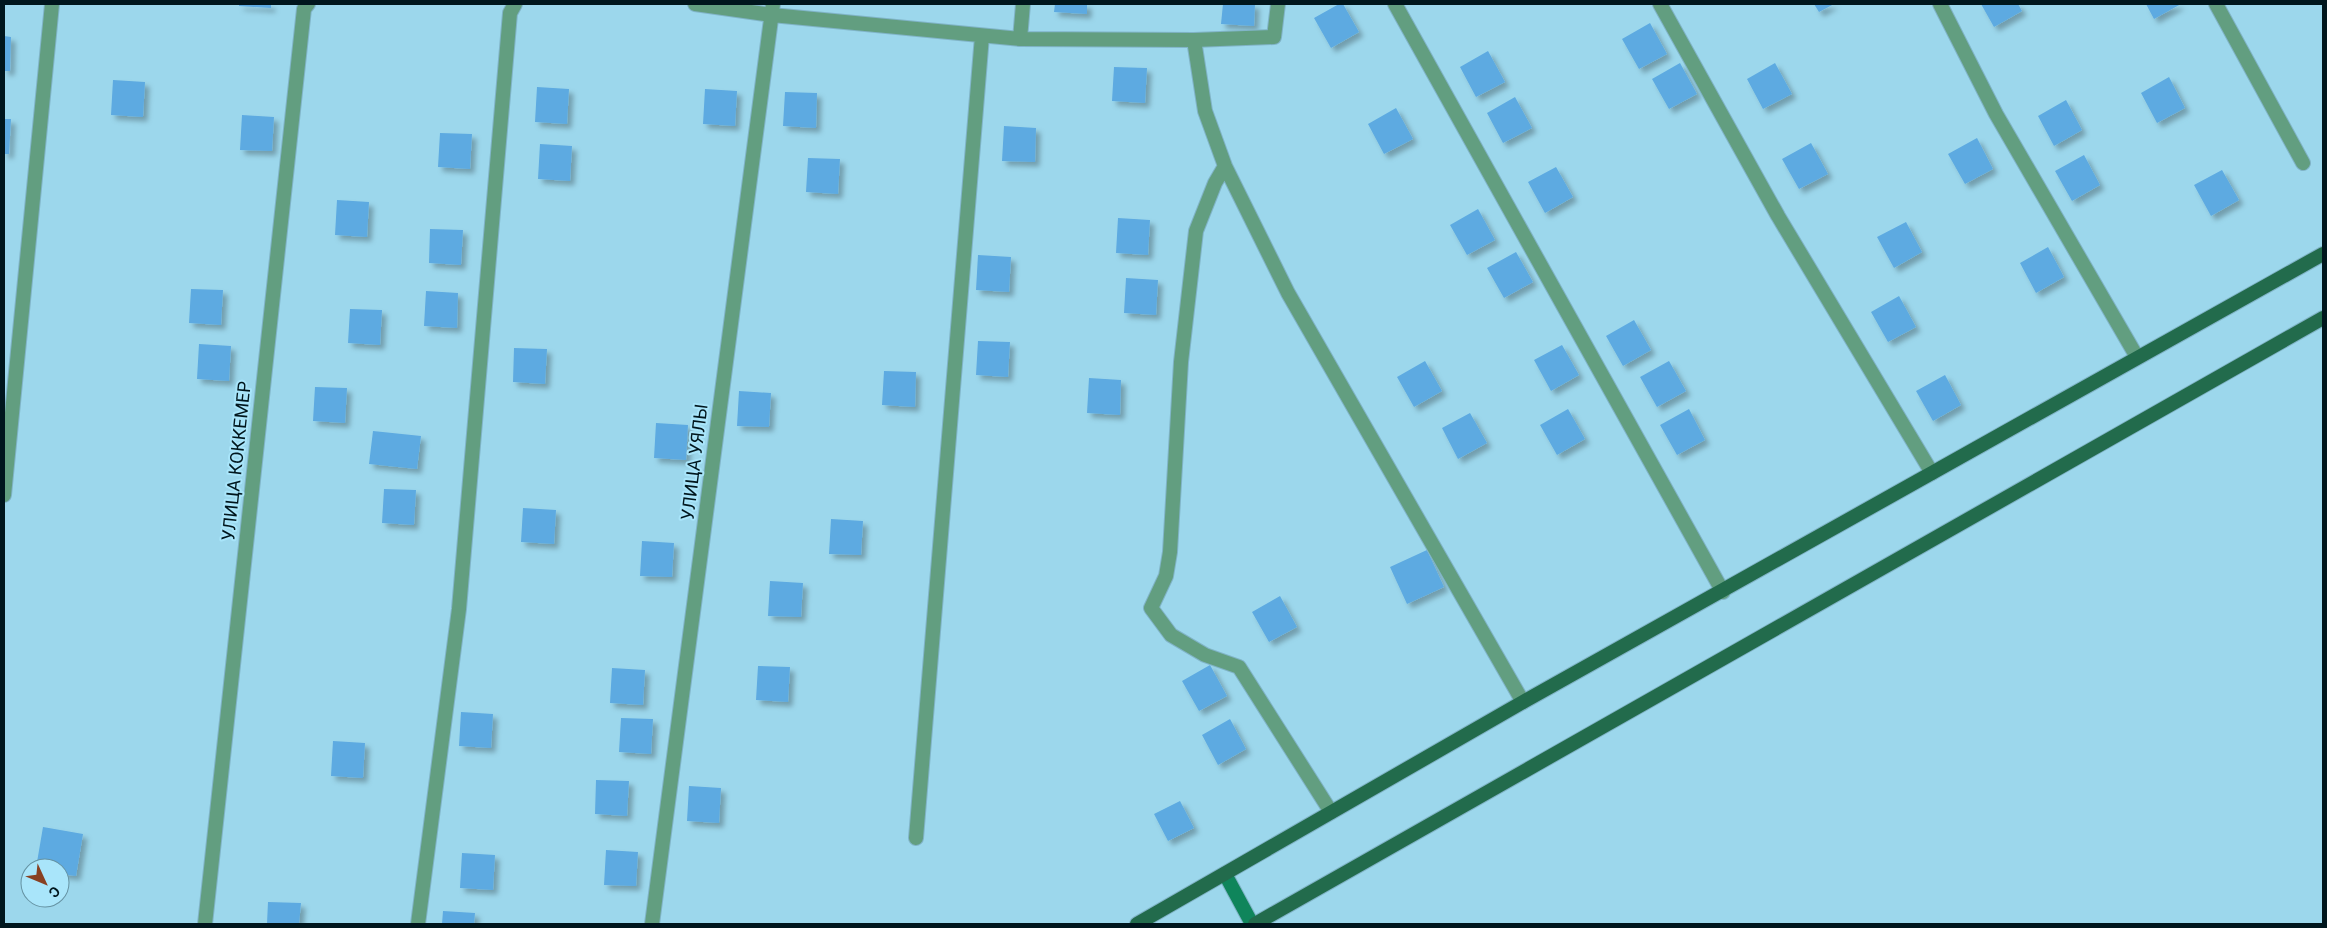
<svg xmlns="http://www.w3.org/2000/svg" width="2327" height="928" font-family="Roboto,sans-serif">
<defs>
<filter id="shadow"><feDropShadow dx="4.5" dy="4.5" stdDeviation="2.5" flood-color="#0004"/></filter>
</defs>
<rect width="100%" height="100%" fill="#9cd7ec"/>
<path fill="#5daae1" filter="url(#shadow)" d="M 239,4 L 271,4 L 271,8 L 239,6 Z
M 1055,4 L 1087,4 L 1087,14 L 1054,12 Z
M 1223,4 L 1255,4 L 1254,26 L 1221,24 Z
M 1339,4 L 1343,4 L 1359,32 L 1331,48 L 1314,18 Z
M 1814,4 L 1834,4 L 1819,12 Z
M 1981,4 L 2018,4 L 2022,11 L 1994,27 Z
M 2146,4 L 2181,4 L 2154,19 Z
M 1650,23 L 1667,54 L 1639,69 L 1622,39 Z
M 4,36 L 11,37 L 10,71 L 4,71 Z
M 1488,51 L 1505,82 L 1476,97 L 1460,67 Z
M 1680,63 L 1697,94 L 1669,109 L 1652,79 Z
M 1775,63 L 1792,94 L 1763,109 L 1747,79 Z
M 1114,67 L 1147,68 L 1145,103 L 1112,101 Z
M 2169,77 L 2185,108 L 2157,123 L 2141,93 Z
M 113,80 L 145,82 L 143,117 L 111,115 Z
M 537,87 L 569,89 L 567,124 L 535,122 Z
M 705,89 L 737,91 L 735,126 L 703,124 Z
M 785,92 L 817,93 L 816,128 L 783,126 Z
M 1515,97 L 1532,128 L 1503,143 L 1487,113 Z
M 2066,100 L 2082,130 L 2054,146 L 2038,116 Z
M 1396,108 L 1413,139 L 1384,154 L 1368,124 Z
M 242,115 L 274,117 L 272,151 L 240,150 Z
M 4,119 L 11,119 L 9,154 L 4,154 Z
M 1004,126 L 1036,128 L 1035,162 L 1002,161 Z
M 440,133 L 472,134 L 470,169 L 438,167 Z
M 1977,138 L 1993,169 L 1965,184 L 1948,154 Z
M 1811,143 L 1828,174 L 1799,189 L 1782,159 Z
M 540,144 L 572,146 L 570,181 L 538,179 Z
M 2084,155 L 2100,185 L 2072,201 L 2055,171 Z
M 808,158 L 840,159 L 838,194 L 806,192 Z
M 1556,167 L 1573,197 L 1545,213 L 1528,182 Z
M 2222,170 L 2239,200 L 2211,216 L 2194,185 Z
M 337,200 L 369,202 L 367,237 L 335,235 Z
M 1478,209 L 1495,240 L 1467,255 L 1450,225 Z
M 1118,218 L 1150,220 L 1148,255 L 1116,253 Z
M 1906,222 L 1922,252 L 1894,268 L 1877,237 Z
M 430,229 L 463,230 L 461,265 L 429,263 Z
M 2048,247 L 2064,277 L 2036,293 L 2020,263 Z
M 1516,252 L 1533,282 L 1504,298 L 1487,268 Z
M 978,255 L 1011,257 L 1009,292 L 976,290 Z
M 1126,278 L 1158,280 L 1156,315 L 1124,313 Z
M 191,289 L 223,290 L 221,325 L 189,323 Z
M 426,291 L 458,293 L 457,328 L 424,326 Z
M 1899,296 L 1916,327 L 1888,342 L 1871,312 Z
M 350,309 L 382,310 L 380,345 L 348,343 Z
M 1634,320 L 1651,350 L 1623,366 L 1606,336 Z
M 978,341 L 1010,342 L 1008,377 L 976,375 Z
M 199,344 L 231,346 L 229,381 L 197,379 Z
M 1562,345 L 1579,375 L 1551,391 L 1534,360 Z
M 514,348 L 547,349 L 545,384 L 513,382 Z
M 1425,361 L 1442,391 L 1414,407 L 1397,377 Z
M 1669,361 L 1686,391 L 1657,407 L 1640,377 Z
M 884,371 L 916,372 L 915,407 L 882,405 Z
M 1945,375 L 1961,405 L 1933,421 L 1916,391 Z
M 1089,378 L 1121,380 L 1120,415 L 1087,413 Z
M 315,387 L 347,388 L 345,423 L 313,421 Z
M 739,391 L 771,393 L 769,427 L 737,426 Z
M 1568,409 L 1585,439 L 1557,455 L 1540,425 Z
M 1689,409 L 1705,440 L 1677,455 L 1660,425 Z
M 1470,413 L 1487,443 L 1458,459 L 1442,428 Z
M 656,423 L 688,425 L 686,460 L 654,458 Z
M 373,431 L 421,436 L 417,469 L 369,464 Z
M 384,489 L 416,490 L 414,525 L 382,523 Z
M 523,508 L 556,510 L 554,544 L 521,542 Z
M 831,519 L 863,521 L 861,555 L 829,554 Z
M 642,541 L 674,543 L 672,577 L 640,576 Z
M 1427,550 L 1444,587 L 1407,604 L 1390,567 Z
M 770,581 L 803,583 L 801,617 L 768,616 Z
M 1280,596 L 1297,627 L 1269,642 L 1252,612 Z
M 1210,665 L 1227,696 L 1199,711 L 1182,681 Z
M 758,666 L 790,667 L 788,702 L 756,700 Z
M 612,668 L 645,670 L 643,705 L 610,703 Z
M 461,712 L 493,714 L 491,748 L 459,746 Z
M 621,718 L 653,719 L 651,754 L 619,752 Z
M 1230,719 L 1246,749 L 1218,765 L 1202,735 Z
M 333,741 L 365,743 L 363,778 L 331,776 Z
M 596,780 L 629,781 L 627,816 L 595,814 Z
M 689,786 L 721,788 L 719,823 L 687,821 Z
M 1180,801 L 1194,828 L 1168,841 L 1154,814 Z
M 43,827 L 83,834 L 76,876 L 60,874 L 60,868 L 36,868 Z
M 606,850 L 638,852 L 636,886 L 604,885 Z
M 462,853 L 495,855 L 493,890 L 460,888 Z
M 268,902 L 301,903 L 299,924 L 267,924 Z
M 443,911 L 475,913 L 474,924 L 442,924 Z"/>
<g fill="none" stroke-linecap="round" stroke-linejoin="round">
<defs>
<path id="minor" d="M 695,4 L 772,15 L 1020,39 L 1194,40 L 1274,37 L 1278,4
M 1395,4 L 1723,592
M 1660,4 L 1778,216 L 1932,473
M 1940,4 L 1996,114 L 2137,357
M 2216,4 L 2303,163
M 1020,39 L 1023,4
M 1194,40 L 1205,111 L 1225,166 L 1288,293 L 1523,702
M 1225,166 L 1215,183 L 1196,231 L 1181,362 L 1170,552 L 1166,576 L 1151,608 L 1171,635 L 1205,655 L 1239,667 L 1331,812
M 4,495 L 52,4
M 916,838 L 982,36
M 205,924 L 304,9 L 308,4
M 418,924 L 459,609 L 510,13 L 515,4
M 652,924 L 773,4"/>
<path id="secondary" d="M 1225,874 L 1252,924"/>
<path id="primary" d="M 1137,924 L 1523,702 L 2323,254
M 1255,924 L 2323,318"/>
</defs>
<use href="#minor" stroke="#80b4c7" stroke-width="16"/>
<use href="#secondary" stroke="#80b4c7" stroke-width="16"/>
<use href="#primary" stroke="#80b4c7" stroke-width="16"/>
<use href="#minor" stroke="#629e80" stroke-width="14"/>
<use href="#secondary" stroke="#0f855b" stroke-width="14"/>
<use href="#primary" stroke="#226b4c" stroke-width="14"/>
</g>
<g text-anchor="middle" dominant-baseline="central" stroke-width="4" stroke-linejoin="round" paint-order="stroke">
<g font-size="18" fill="#00161d" stroke="#a9e5fa">
<text transform="translate(236 461) rotate(-84)">УЛИЦА КОККЕМЕР</text>
<text transform="translate(694 462) rotate(-83)">УЛИЦА УЯЛЫ</text>
</g>
</g>
<rect width="2327" height="928" fill="none" stroke="#00161d" stroke-width="10"/>
<g transform="translate(45 883) rotate(134)"><circle r="24" fill="#a9e5fa" stroke="#6592a2"/>
<path d="M0-4L9 19L0 12L-9 19Z" fill="#884022"/>
<text y="-8" font-size="14" font-weight="bold" text-anchor="middle" fill="#00161d">С</text>
</g>
</svg>
